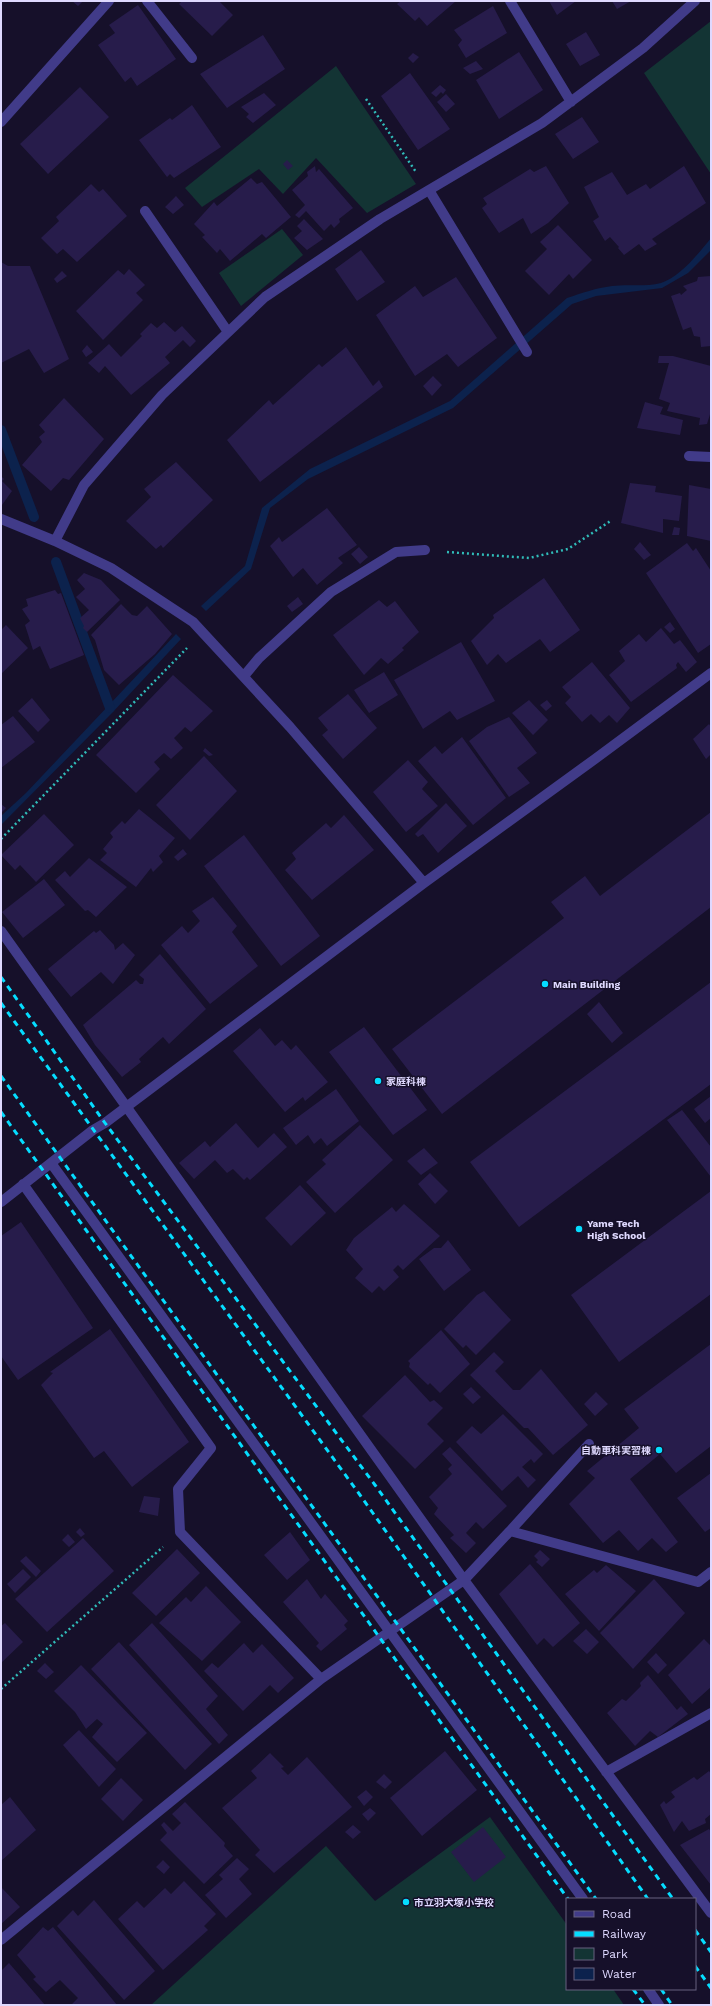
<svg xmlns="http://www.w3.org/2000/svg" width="712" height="2006" font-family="'Work Sans','Noto Sans JP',sans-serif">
<rect width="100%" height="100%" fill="#16102a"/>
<path fill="#133434" d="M 711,21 L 711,174 L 644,73 Z
M 336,66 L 416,184 L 367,213 L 316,158 L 283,194 L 259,169 L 202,207 L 185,188 Z
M 282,229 L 303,255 L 241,306 L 219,273 Z
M 490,1817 L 567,1925 L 567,1989 L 613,1989 L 624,2005 L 151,2005 L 326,1846 L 375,1901 Z"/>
<path fill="#0c224d" d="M 711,238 L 711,250 L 688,273 L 662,288 L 596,296 L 572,304 L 453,408 L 308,479 L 270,508 L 251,569 L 206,611 L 201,606 L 245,566 L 262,508 L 310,469 L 450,401 L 567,298 C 582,293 596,288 612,286 C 627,284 646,287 661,283 C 680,277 699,253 711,238 Z
M 176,634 L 181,639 L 112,713 L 2,824 L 1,816 L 26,793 Z"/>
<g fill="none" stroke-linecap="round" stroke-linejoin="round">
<path stroke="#0c224d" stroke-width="10" d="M 1,430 L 34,517
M 56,562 L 110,708"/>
</g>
<path fill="#271c4b" d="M 72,1 L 83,1 L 78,6 Z
M 182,1 L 219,1 L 233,15 L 212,36 L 179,4 Z
M 401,1 L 456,1 L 427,26 L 419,17 L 415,21 L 397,4 Z
M 549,1 L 576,1 L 557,15 Z
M 612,1 L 631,1 L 617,9 Z
M 138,5 L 176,59 L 137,86 L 131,77 L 125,82 L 98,45 L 115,33 L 109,25 Z
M 493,6 L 507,33 L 466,58 L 458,45 L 462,40 L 454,30 Z
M 586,32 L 600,55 L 580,66 L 566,44 Z
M 263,35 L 285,69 L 227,108 L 200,74 Z
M 519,52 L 543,90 L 499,119 L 476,80 Z
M 413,53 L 419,57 L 413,63 L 408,58 Z
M 476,61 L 483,69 L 470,74 L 463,68 Z
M 410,73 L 450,129 L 418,150 L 381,96 Z
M 440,85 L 446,90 L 443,94 L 441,92 L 436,97 L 431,93 Z
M 80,87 L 109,117 L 48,174 L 20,144 Z
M 264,93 L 276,105 L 253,123 L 246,117 L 249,114 L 241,107 Z
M 446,94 L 455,104 L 446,112 L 437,102 Z
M 192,105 L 221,147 L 174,178 L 170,174 L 167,177 L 139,140 L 170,118 L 172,120 Z
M 582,117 L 599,142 L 573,159 L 555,134 Z
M 287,160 L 293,166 L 288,170 L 283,164 Z
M 315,166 L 316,172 L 319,169 L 353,208 L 339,219 L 340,222 L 334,228 L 331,224 L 324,231 L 306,211 L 299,218 L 295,215 L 305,205 L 292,190 L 308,176 L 307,172 Z
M 546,166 L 569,203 L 548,223 L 531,234 L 523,218 L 499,233 L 482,208 L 487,204 L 483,198 L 530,169 L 534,172 Z
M 684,166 L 706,203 L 652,239 L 657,244 L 645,251 L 639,244 L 624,255 L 618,248 L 619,247 L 610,237 L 605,241 L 593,221 L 599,217 L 584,187 L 612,172 L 627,195 L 646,184 L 650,189 Z
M 251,178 L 257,184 L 262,182 L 291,217 L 266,238 L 262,234 L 230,261 L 220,249 L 217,253 L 202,237 L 205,235 L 194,224 L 214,202 L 217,206 Z
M 91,184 L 99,192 L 103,189 L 127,216 L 77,262 L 63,249 L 57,254 L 41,238 L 59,221 L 56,217 Z
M 176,196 L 184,205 L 173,214 L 165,207 Z
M 304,219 L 323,239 L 307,250 L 294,238 L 302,231 L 297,226 Z
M 558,225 L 592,260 L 573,279 L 569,274 L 549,295 L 525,271 L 547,249 L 540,242 Z
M 361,250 L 385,282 L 357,301 L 335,269 Z
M 1,262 L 8,266 L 30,266 L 69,359 L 44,373 L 29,349 L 1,363 Z
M 129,269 L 145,285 L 136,293 L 143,300 L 103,340 L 76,311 L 118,270 L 124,275 Z
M 62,271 L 67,276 L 57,283 L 54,279 Z
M 711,276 L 711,346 L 701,347 L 700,337 L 694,336 L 691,327 L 683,330 L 671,296 L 680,293 L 681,295 L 687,290 L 683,286 L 697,281 L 698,277 Z
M 456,277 L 497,338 L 458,367 L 447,354 L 415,376 L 376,315 L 415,286 L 423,297 Z
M 164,322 L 175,332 L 182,326 L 196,341 L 190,347 L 183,340 L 165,357 L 170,363 L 131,395 L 105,366 L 99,373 L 88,363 L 109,344 L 121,357 L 142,336 L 140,334 L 151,323 L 157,328 Z
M 87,345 L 93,352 L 86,357 L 82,351 Z
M 346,347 L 373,386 L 379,380 L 383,387 L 260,482 L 227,440 L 269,400 L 273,405 L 319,364 L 322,367 Z
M 659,356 L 673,356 L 711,366 L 711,411 L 707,424 L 699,425 L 700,418 L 667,411 L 670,403 L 659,399 L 669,363 L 658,363 Z
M 433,376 L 442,385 L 432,396 L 423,386 Z
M 64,398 L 104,439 L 69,480 L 63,478 L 51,491 L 22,465 L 42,442 L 39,437 L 45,432 L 39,425 Z
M 645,402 L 663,407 L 660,414 L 683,420 L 680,435 L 637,428 Z
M 176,462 L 213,500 L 163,548 L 161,545 L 156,549 L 126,521 L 151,497 L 144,489 Z
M 1,476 L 4,479 L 2,481 L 12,491 L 2,505 Z
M 630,483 L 656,486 L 655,492 L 682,496 L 679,521 L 663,519 L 663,533 L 621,523 Z
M 689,485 L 711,489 L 711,541 L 687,536 Z
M 327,508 L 357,545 L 338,558 L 343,563 L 317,585 L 303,568 L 293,577 L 270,546 L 279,537 L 282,542 Z
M 674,527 L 680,528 L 679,535 L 672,535 Z
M 640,542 L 651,555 L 644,560 L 634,549 Z
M 687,543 L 693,551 L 696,548 L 711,571 L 711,644 L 698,653 L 646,573 Z
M 359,547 L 368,557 L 360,564 L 351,554 Z
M 84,573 L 101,580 L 120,600 L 87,632 L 83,628 L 84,626 L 80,618 L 89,610 L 76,597 L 85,589 L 77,580 Z
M 544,578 L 580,630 L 550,652 L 540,639 L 506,663 L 498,654 L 487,665 L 471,641 L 494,618 L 493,615 Z
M 55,590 L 58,594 L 61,593 L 84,655 L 50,669 L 40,646 L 33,650 L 25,625 L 30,621 L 22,609 L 28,606 L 26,599 Z
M 298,597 L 303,604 L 292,612 L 287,606 Z
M 379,600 L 387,607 L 395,601 L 419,632 L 402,648 L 404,650 L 388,664 L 381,658 L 364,675 L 333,635 Z
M 121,604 L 132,615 L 137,616 L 147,606 L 172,634 L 155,654 L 119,685 L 104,670 L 95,640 L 91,635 Z
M 670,622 L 675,629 L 670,633 L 664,627 Z
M 6,625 L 28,648 L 1,674 L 1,630 Z
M 661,628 L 674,644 L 680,640 L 697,662 L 686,672 L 678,662 L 676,665 L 677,668 L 631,702 L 609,675 L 625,661 L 619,651 L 639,634 L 646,642 Z
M 461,642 L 495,701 L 457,720 L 450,711 L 423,729 L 394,680 Z
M 592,662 L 630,708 L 617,723 L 609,715 L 600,723 L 591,714 L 582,722 L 565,703 L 571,697 L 562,687 Z
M 384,672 L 398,695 L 369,713 L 354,690 Z
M 173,675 L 213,711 L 191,732 L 185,727 L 174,738 L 183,748 L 171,759 L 164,753 L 154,762 L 160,769 L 136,793 L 96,755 Z
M 348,694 L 377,728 L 343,759 L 322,735 L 328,730 L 318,718 Z
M 32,698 L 50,720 L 38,732 L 18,711 Z
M 529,700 L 548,720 L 533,735 L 512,713 Z
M 547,700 L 552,706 L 546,711 L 540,705 Z
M 13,716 L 35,742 L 1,768 L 1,725 Z
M 509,717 L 537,753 L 517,768 L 530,783 L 509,797 L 469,741 L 487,727 Z
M 709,724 L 711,727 L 711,754 L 706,759 L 693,739 Z
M 462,737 L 506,798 L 473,825 L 418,761 L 435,746 L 442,754 Z
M 205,748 L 213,755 L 209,756 L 203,751 Z
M 204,756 L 237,791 L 190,840 L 156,805 Z
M 408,760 L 428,782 L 422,789 L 438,806 L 406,832 L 373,792 Z
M 446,803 L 467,826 L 438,853 L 423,834 L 418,837 L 415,834 Z
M 1,804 L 6,808 L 1,813 Z
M 139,809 L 175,838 L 159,856 L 163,862 L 153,872 L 151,868 L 136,887 L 100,860 L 107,853 L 103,849 L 113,837 L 110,833 L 122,821 L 125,824 Z
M 711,812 L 711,907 L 442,1114 L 392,1049 L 564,918 L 551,902 L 585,876 L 600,896 Z
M 44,814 L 74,845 L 36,882 L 20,865 L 15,870 L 1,855 Z
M 344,815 L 374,850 L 312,900 L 285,870 L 296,859 L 292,853 L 326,823 L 331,828 Z
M 244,835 L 320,936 L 281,966 L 204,866 Z
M 183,849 L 187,854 L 178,861 L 174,857 Z
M 89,858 L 127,887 L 96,917 L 88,910 L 85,911 L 55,880 L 65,871 L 70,877 Z
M 44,879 L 65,905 L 23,938 L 2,912 Z
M 213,897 L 237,926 L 232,932 L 258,966 L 210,1004 L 161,945 L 182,926 L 188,933 L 200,921 L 192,911 Z
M 100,930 L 114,945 L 115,950 L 123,943 L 135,955 L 113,984 L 101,972 L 71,997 L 48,969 L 94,931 L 96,933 Z
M 160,954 L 206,1009 L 169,1044 L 163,1037 L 139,1059 L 141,1062 L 122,1077 L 95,1045 L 83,1025 L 136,980 L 140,984 L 143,984 L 144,979 L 139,975 Z
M 711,982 L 711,1084 L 519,1227 L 470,1162 Z
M 599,1002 L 623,1033 L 612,1043 L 587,1014 Z
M 364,1027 L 427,1110 L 393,1135 L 329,1052 Z
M 260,1028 L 275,1046 L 282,1040 L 291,1050 L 296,1045 L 328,1082 L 305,1101 L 303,1097 L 285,1112 L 233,1051 Z
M 336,1089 L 359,1121 L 327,1146 L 321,1138 L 314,1144 L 308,1135 L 296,1145 L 283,1128 Z
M 711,1096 L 711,1118 L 705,1123 L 694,1109 Z
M 682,1110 L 711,1147 L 711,1177 L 667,1120 Z
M 236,1123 L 258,1148 L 274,1133 L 287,1147 L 250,1180 L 247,1177 L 244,1180 L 233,1169 L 227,1173 L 215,1160 L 194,1179 L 179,1163 L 205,1141 L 210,1147 Z
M 360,1125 L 393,1160 L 335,1213 L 306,1182 L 326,1164 L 322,1160 Z
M 424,1148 L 438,1163 L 421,1175 L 407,1161 Z
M 430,1173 L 448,1191 L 435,1204 L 418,1184 Z
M 300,1185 L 326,1213 L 291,1246 L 265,1218 Z
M 711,1191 L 711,1294 L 619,1362 L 571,1295 Z
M 404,1204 L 440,1236 L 403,1270 L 398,1265 L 393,1270 L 399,1277 L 384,1291 L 379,1286 L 372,1293 L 355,1278 L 363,1269 L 346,1250 L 354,1238 L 392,1207 L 396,1212 Z
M 21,1222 L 93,1328 L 18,1380 L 1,1356 L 1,1236 Z
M 448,1240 L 471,1270 L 444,1291 L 419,1259 L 434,1248 L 441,1248 Z
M 484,1291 L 511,1320 L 476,1355 L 466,1345 L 463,1348 L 444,1329 L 477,1295 Z
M 110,1329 L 189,1442 L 132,1487 L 104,1451 L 94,1458 L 41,1385 L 53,1373 L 50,1372 Z
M 441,1330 L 470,1364 L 440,1393 L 430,1383 L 428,1385 L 409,1367 L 410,1363 L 408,1361 Z
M 711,1344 L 711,1446 L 676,1473 L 660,1454 L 630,1479 L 678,1542 L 666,1552 L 652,1538 L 638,1551 L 619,1530 L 603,1543 L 569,1504 L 595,1478 L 587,1471 L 639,1428 L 624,1409 Z
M 494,1352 L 504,1362 L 495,1371 L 513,1390 L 520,1390 L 541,1369 L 588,1425 L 553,1455 L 528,1428 L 524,1428 L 470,1375 Z
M 405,1375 L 430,1402 L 434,1400 L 443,1408 L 427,1424 L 444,1441 L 415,1469 L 362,1416 Z
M 471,1387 L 481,1397 L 473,1404 L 463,1394 Z
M 596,1392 L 608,1404 L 595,1416 L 584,1404 Z
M 503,1414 L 543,1454 L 534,1463 L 531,1459 L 522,1467 L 536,1480 L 528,1488 L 518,1476 L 502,1491 L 456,1442 L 472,1426 L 481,1434 Z
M 450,1447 L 507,1506 L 483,1529 L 476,1522 L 466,1533 L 476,1543 L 466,1553 L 450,1538 L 454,1535 L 434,1514 L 438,1508 L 429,1497 L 452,1474 L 448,1469 L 452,1465 L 442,1454 Z
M 711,1473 L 711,1528 L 705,1532 L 677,1498 Z
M 144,1496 L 160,1498 L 158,1516 L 139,1512 Z
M 80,1528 L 85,1534 L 81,1537 L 76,1532 Z
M 290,1532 L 310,1560 L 287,1580 L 264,1555 Z
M 68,1534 L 75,1542 L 69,1547 L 62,1540 Z
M 83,1538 L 114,1571 L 47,1632 L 15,1599 Z
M 177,1549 L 200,1573 L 156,1616 L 132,1593 Z
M 540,1550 L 550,1559 L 542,1567 L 536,1562 L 538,1560 L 534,1556 Z
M 26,1556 L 41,1571 L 36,1577 L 20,1561 Z
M 530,1564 L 580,1623 L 553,1647 L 544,1638 L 537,1645 L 499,1594 Z
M 606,1565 L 636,1591 L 599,1631 L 565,1594 L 594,1570 L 597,1573 Z
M 23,1569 L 31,1577 L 15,1593 L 7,1584 Z
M 307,1579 L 321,1599 L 325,1594 L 348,1621 L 344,1625 L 347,1629 L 321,1651 L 316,1646 L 319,1643 L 283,1602 Z
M 654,1579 L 685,1613 L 633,1669 L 600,1633 Z
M 206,1586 L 241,1622 L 202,1661 L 159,1623 L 186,1597 L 191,1602 Z
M 5,1623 L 23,1642 L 1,1663 L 1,1626 Z
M 152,1623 L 218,1696 L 206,1709 L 228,1735 L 219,1744 L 129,1645 Z
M 586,1629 L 599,1642 L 587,1654 L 573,1641 Z
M 704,1639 L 711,1646 L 711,1687 L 692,1704 L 668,1675 Z
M 119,1642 L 212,1744 L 185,1770 L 91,1669 Z
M 244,1643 L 253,1653 L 262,1644 L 294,1678 L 278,1693 L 270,1685 L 243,1711 L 204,1671 L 212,1663 L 218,1668 Z
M 656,1653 L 667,1665 L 658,1674 L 647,1662 Z
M 45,1663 L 54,1672 L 46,1679 L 37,1671 Z
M 81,1665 L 147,1733 L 117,1762 L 92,1737 L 103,1724 L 97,1719 L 86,1729 L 75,1712 L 54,1691 Z
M 648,1675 L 677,1710 L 681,1706 L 688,1714 L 658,1737 L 650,1731 L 635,1746 L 607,1713 L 622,1699 L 626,1701 L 641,1686 L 640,1683 Z
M 79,1730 L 116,1769 L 99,1787 L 63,1745 Z
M 445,1751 L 477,1790 L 422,1836 L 390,1798 Z
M 270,1753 L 284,1767 L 281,1768 L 288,1775 L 307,1757 L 352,1807 L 274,1873 L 255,1855 L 260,1850 L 222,1808 L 257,1778 L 251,1771 Z
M 709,1771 L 711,1774 L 711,1814 L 705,1819 L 706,1823 L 689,1831 L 682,1821 L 674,1832 L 660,1805 L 664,1801 L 666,1804 L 675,1797 L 671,1792 L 694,1777 L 697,1780 Z
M 384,1774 L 392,1782 L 385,1789 L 376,1782 Z
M 121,1778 L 143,1800 L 123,1821 L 101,1799 Z
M 366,1790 L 373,1797 L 364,1806 L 357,1797 Z
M 10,1797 L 36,1830 L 1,1861 L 1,1805 Z
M 185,1802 L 225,1843 L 224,1846 L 233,1856 L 204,1884 L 160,1840 L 167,1833 L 161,1825 L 164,1822 L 173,1831 L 181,1823 L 172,1814 Z
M 370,1808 L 376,1813 L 368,1821 L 362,1814 Z
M 353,1825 L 361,1832 L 353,1839 L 345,1832 Z
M 483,1827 L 506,1857 L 474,1882 L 451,1852 Z
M 709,1829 L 711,1832 L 711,1885 L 680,1845 Z
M 237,1858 L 249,1869 L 239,1879 L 252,1894 L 226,1918 L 205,1895 L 223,1879 L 219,1875 Z
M 163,1860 L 170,1867 L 164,1874 L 156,1867 Z
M 184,1881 L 216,1914 L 204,1926 L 208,1930 L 163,1970 L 118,1919 L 137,1901 L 144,1908 L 165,1888 L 171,1894 Z
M 1,1887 L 20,1907 L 1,1924 Z
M 94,1900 L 155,1971 L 124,2000 L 57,1926 L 73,1910 L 78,1916 Z
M 43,1927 L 48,1931 L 53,1927 L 117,2005 L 71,2005 L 78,1998 L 60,1980 L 46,1992 L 33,1979 L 36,1977 L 17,1955 Z
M 9,1963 L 45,2005 L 1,2005 L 1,1971 Z"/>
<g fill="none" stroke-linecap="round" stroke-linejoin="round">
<path stroke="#30bcb9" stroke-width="2.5" stroke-dasharray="2 3" stroke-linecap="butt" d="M 366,99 L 416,172
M 447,552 L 529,558 L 568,549 L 612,520
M 1,839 L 187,648
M 1,1689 L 163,1547"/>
<path stroke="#413b89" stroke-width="10" d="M 147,1 L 192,58
M 510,1 L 571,102
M 1,122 L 109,1
M 429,190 L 527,352
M 145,211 L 228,332
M 689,456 L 711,457
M 1,519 L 55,541 L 111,568 L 193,622 L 290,727 L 424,883
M 55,541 L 84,485 L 162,395 L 265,297 L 380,219 L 542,123 L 643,48 L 695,1
M 244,676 L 259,658 L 331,592 L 396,552 L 425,550
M 1,931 L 464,1580 L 711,1913
M 51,1163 L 583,1899
M 23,1184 L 211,1448 L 178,1489 L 180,1532 L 321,1679
M 1,1202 L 93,1130 L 105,1123 L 424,883 L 595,759 L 711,673
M 510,1531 L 589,1444
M 606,1772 L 711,1713
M 1,1940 L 321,1679 L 464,1580 L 510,1531 L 698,1582 L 711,1572
M 648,1989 L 659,2005"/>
<path stroke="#05ddff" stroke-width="3" stroke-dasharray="6 5" stroke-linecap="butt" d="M 1,977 L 105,1123 L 375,1485 L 673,1899
M 1,1003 L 360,1495 L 648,1899
M 1,1076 L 596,1899
M 1,1112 L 568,1899
M 695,1930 L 711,1952
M 695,1966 L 711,1988
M 633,1989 L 645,2005
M 661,1989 L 672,2005"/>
</g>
<g fill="#05ddff" stroke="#16102a" stroke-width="1.5">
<circle cx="545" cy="984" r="4"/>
<circle cx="378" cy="1081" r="4"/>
<circle cx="579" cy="1229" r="4"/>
<circle cx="659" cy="1450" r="4"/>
<circle cx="406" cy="1902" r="4"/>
</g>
<g text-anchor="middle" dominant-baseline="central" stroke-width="3" stroke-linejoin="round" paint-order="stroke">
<g font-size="10" font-weight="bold" fill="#dfd9ff" stroke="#16102a" text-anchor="start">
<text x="553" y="984">Main Building</text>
<text x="386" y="1081">家庭科棟</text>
<text x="587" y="1223">Yame Tech<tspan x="587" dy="12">High School</tspan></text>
<text x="651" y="1450" text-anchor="end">自動車科実習棟</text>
<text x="414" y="1902">市立羽犬塚小学校</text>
</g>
</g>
<rect width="712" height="2006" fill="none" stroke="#dfd9ff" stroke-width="4"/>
<rect x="566" y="1898" width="130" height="92" fill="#16102a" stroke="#66607f"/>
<rect x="574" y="1911" width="20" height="6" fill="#413b89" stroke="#66607f"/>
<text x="602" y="1918" font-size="12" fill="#dfd9ff">Road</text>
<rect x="574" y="1931" width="20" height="6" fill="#05ddff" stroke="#66607f"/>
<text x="602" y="1938" font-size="12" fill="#dfd9ff">Railway</text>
<rect x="574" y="1948" width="20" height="12" fill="#133434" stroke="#66607f"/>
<text x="602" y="1958" font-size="12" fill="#dfd9ff">Park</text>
<rect x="574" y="1968" width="20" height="12" fill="#0c224d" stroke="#66607f"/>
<text x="602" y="1978" font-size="12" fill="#dfd9ff">Water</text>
</svg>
